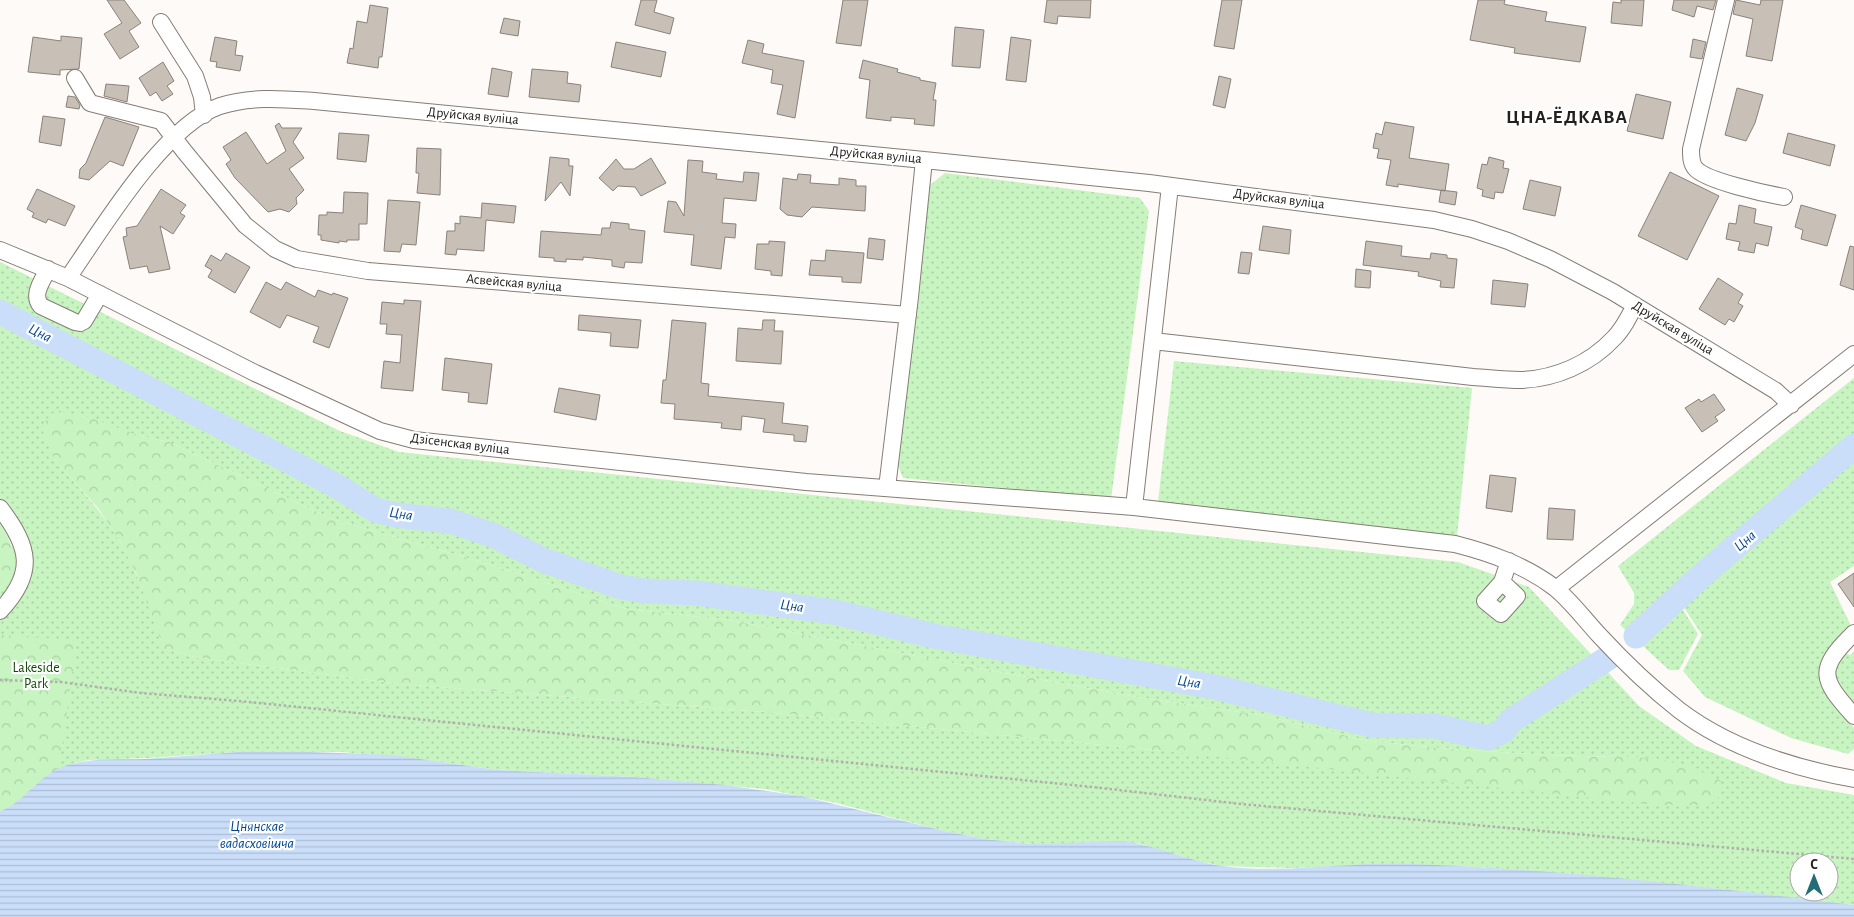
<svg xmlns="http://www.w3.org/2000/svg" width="1854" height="917" font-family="'Alegreya Sans',sans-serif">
<defs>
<pattern id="grass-dots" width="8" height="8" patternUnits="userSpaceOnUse" patternTransform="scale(1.25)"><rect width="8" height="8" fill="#c7f4c0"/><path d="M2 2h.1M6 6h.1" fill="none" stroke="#abd1a5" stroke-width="1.8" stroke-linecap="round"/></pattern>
<pattern id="forest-crowns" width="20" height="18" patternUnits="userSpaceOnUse" patternTransform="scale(1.25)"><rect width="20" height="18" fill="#c7f4c0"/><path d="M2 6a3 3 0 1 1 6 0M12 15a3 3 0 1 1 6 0" fill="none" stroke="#abd1a5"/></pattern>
<pattern id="water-rules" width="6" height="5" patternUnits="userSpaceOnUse" patternTransform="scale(1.25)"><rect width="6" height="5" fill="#cadef9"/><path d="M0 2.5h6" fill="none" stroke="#adbed5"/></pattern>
</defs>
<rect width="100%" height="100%" fill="#fefaf7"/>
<path fill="url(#grass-dots)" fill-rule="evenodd" d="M 945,173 L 1140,198 L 1149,211 L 1111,499 L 903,478 L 895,458 L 930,185 Z
M 0,262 L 340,431 L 399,452 L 1458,562 L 1529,587 L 1639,706 L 1696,746 L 1786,783 L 1854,795 L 1854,905 L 1693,886 L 1480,867 L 1388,864 L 1292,868 L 1222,866 L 1198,861 L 1138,843 L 1033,844 L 985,839 L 945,831 L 836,803 L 765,789 L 635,777 L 498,770 L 412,758 L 341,752 L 237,752 L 147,758 L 89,760 L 74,763 L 50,773 L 0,811 L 0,588 L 10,580 L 12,545 L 0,521 ZM 140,436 L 169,442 L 332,519 L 485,563 L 627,609 L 729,620 L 1010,674 L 1143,698 L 1261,715 L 1368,741 L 1439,748 L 1545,755 L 1654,758 L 1164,751 L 765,712 L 400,684 L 199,658 L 164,649 C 151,613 139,574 119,540 C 101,510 77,485 54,459 ZM 1799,862 L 1829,862 L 1829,892 L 1799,892 Z
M 1174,361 L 1472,388 L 1457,537 L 1158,502 Z
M 1854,378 L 1854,442 L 1674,595 L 1698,634 L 1679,670 L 1669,670 L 1620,625 L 1634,604 L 1634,593 L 1618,566 Z
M 1854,452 L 1854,566 L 1830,582 L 1851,626 L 1820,667 L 1828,695 L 1854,728 L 1854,749 L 1848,754 L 1791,738 L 1705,697 L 1683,671 L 1702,635 L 1681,603 Z
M 1842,652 L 1850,655 L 1854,652 L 1854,709 L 1837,694 L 1833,663 Z"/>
<path fill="url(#forest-crowns)" d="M 56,410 L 88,417 L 140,436 L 169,442 L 332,519 L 485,563 L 627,609 L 729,620 L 1010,674 L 1143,698 L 1261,715 L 1368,741 L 1439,748 L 1545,755 L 1654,758 L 1700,769 L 1721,781 L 1724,788 L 1716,801 L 1705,805 L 1657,805 L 1164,751 L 765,712 L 400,684 L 199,658 L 164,649 L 136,573 L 119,540 L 98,508 L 54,459 L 43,432 L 45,421 Z
M 0,521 C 8,538 23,562 10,580 C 7,583 3,585 0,588 Z
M 0,635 L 77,640 L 59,768 C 37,780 24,803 0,811 Z"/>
<path fill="url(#water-rules)" d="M 237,752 L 311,752 L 392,755 L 498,770 L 635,777 L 725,785 L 801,796 L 945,831 L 985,839 L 1033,844 L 1123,841 C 1157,845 1188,861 1222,866 C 1265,872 1310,867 1354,865 C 1381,863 1409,864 1437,865 C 1576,871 1715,888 1854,905 L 1854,917 L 0,917 L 0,811 C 25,802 37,777 62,767 C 88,757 118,760 145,759 C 176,757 207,754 237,752 Z"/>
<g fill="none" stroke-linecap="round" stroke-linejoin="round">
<path stroke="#cadef9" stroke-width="25" d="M 0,312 L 335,485 L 375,510 L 396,515 L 450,521 L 495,536 L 543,560 L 621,587 L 645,591 L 696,593 L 834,612 L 934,636 L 1215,687 L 1372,725 L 1434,726 L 1488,738 L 1503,731 L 1512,720 L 1608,658
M 1636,636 L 1701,576 L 1854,446"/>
</g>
<path fill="#c8bfb7" stroke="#8a827a" d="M 107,0 L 124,0 L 141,23 L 129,31 L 139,47 L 120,59 L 104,34 L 122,23 Z
M 641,0 L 657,0 L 654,12 L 674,18 L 670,34 L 635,25 Z
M 843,0 L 868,0 L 861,46 L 836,43 Z
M 1047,0 L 1091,0 L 1090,18 L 1058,16 L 1057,24 L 1044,22 Z
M 1222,0 L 1242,0 L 1234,49 L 1214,46 Z
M 1478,0 L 1505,0 L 1504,4 L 1508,5 L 1547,12 L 1545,21 L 1586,27 L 1580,62 L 1514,53 L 1515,48 L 1470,40 Z
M 1621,0 L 1644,0 L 1642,26 L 1611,23 L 1613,2 L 1621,3 Z
M 1674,0 L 1716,0 L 1713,10 L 1697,6 L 1694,17 L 1672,10 Z
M 1736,0 L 1760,5 L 1761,0 L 1783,0 L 1772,61 L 1746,56 L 1753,19 L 1733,14 Z
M 370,5 L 388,8 L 382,57 L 379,57 L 378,68 L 347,63 L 350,48 L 353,49 L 357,21 L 367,23 Z
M 504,18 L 520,21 L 518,36 L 500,33 Z
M 955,27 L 984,30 L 980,68 L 952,66 Z
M 61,36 L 82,38 L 79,69 L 60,70 L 60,75 L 28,72 L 33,37 L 61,41 Z
M 215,37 L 237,41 L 235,55 L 243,56 L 240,71 L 216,67 L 217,62 L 210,61 Z
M 1011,37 L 1031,40 L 1026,82 L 1006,80 Z
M 1693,39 L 1706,42 L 1702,59 L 1690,57 Z
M 748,40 L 764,44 L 762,53 L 804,61 L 795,118 L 777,114 L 783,85 L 771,83 L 773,70 L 742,63 Z
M 616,42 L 666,52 L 661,77 L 611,67 Z
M 863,60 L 898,69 L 897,72 L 920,78 L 920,80 L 936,83 L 933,100 L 936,100 L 934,126 L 914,124 L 915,119 L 891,117 L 891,121 L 866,118 L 870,80 L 859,78 Z
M 163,62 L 174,81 L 167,86 L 173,94 L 162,101 L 156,92 L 150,96 L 139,78 Z
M 492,68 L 512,72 L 508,97 L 488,94 Z
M 532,69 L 568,72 L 567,83 L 581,85 L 579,102 L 529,97 Z
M 1219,76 L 1231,79 L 1225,108 L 1213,105 Z
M 106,84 L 129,86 L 127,102 L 104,96 Z
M 1737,88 L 1763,95 L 1755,123 L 1746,141 L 1725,135 Z
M 1636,94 L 1671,102 L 1663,139 L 1627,131 Z
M 68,96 L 75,97 L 80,105 L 79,109 L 66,107 Z
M 43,116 L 65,119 L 61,146 L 39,142 Z
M 105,117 L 139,127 L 123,166 L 110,161 L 89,180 L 79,178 L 80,169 L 86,163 Z
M 1385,122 L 1414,127 L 1409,158 L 1449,164 L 1445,191 L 1398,184 L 1398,187 L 1386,185 L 1391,160 L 1377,158 L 1379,149 L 1373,148 L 1376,133 L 1382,135 Z
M 279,123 L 282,128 L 302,128 L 293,142 L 304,158 L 289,169 L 304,190 L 296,198 L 297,204 L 289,212 L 280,209 L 268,212 L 235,178 L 226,164 L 231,160 L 223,147 L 246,132 L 267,164 L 286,151 L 275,126 Z
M 339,133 L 369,135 L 366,162 L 337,159 Z
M 1788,133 L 1835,145 L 1830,166 L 1783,153 Z
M 417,148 L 441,149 L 440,195 L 417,193 L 419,173 L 416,173 Z
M 550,157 L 569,159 L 569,166 L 573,166 L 570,196 L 561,182 L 545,201 Z
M 1489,157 L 1504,161 L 1503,168 L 1509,169 L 1503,193 L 1495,192 L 1494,199 L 1482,196 L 1483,190 L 1477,188 L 1482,164 L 1487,165 Z
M 651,158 L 666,183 L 641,196 L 635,187 L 618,186 L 613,191 L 599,178 L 616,159 L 624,169 L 634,169 Z
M 688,160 L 703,161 L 702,172 L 717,174 L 716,179 L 743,182 L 744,172 L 759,173 L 756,201 L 724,198 L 722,223 L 736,224 L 735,238 L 725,237 L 721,269 L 691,265 L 694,235 L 664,232 L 668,201 L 676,202 L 684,216 Z
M 1670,172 L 1719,196 L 1687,260 L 1638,236 Z
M 798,174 L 811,175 L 810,183 L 839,185 L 839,178 L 856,180 L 856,186 L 866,186 L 865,211 L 812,207 L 802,217 L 787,215 L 780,209 L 783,178 L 797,180 Z
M 1530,180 L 1561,187 L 1555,216 L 1523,209 Z
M 37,189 L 75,206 L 65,226 L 48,219 L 46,223 L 32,217 L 34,213 L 27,209 Z
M 161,189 L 186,205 L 180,213 L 185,216 L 173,234 L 160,226 L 170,269 L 149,273 L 147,266 L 130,269 L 123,237 L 127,236 L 126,228 L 137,226 Z
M 1441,190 L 1457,192 L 1455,205 L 1439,202 Z
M 344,192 L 368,193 L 367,224 L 359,224 L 359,240 L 347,240 L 347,242 L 339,241 L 339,243 L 321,240 L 321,235 L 318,235 L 319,215 L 327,215 L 327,212 L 343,213 Z
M 388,200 L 420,202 L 416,245 L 402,244 L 400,252 L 384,251 Z
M 482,203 L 516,206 L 514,223 L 486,220 L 484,251 L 457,249 L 456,255 L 445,254 L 447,231 L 455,231 L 455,223 L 460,224 L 460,216 L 481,218 Z
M 1739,205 L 1756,209 L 1754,223 L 1772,227 L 1768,246 L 1756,243 L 1754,253 L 1738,250 L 1740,242 L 1726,239 L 1729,223 L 1736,224 Z
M 1801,205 L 1836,215 L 1827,246 L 1801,239 L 1803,230 L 1795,227 Z
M 611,222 L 629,224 L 629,229 L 645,231 L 642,263 L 625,262 L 624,268 L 612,266 L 612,260 L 583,257 L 583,260 L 566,259 L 566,262 L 554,261 L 554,258 L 539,257 L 541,231 L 601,235 L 602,228 L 610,228 Z
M 1263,226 L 1291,230 L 1289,254 L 1259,250 Z
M 869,238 L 885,240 L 883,260 L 867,258 Z
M 769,241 L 785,242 L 782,276 L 771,275 L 771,271 L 755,269 L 757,244 L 769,244 Z
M 1366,241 L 1402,246 L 1401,256 L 1430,259 L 1431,253 L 1447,255 L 1447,258 L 1457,259 L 1454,288 L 1440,287 L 1441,281 L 1418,276 L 1419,272 L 1363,265 Z
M 1850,246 L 1854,247 L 1854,290 L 1840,285 Z
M 826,250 L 864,253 L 861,283 L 842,282 L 842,277 L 809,275 L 811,260 L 825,261 Z
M 1241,252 L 1252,253 L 1249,274 L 1238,273 Z
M 226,253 L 250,267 L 235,293 L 208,277 L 212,270 L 205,266 L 211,255 L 221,261 Z
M 1356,269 L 1371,271 L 1370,288 L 1355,287 Z
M 1718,278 L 1743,294 L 1738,303 L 1743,306 L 1734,322 L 1729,319 L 1725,325 L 1699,309 Z
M 1493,280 L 1528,284 L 1525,307 L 1491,304 Z
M 266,282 L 281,290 L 286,282 L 315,297 L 318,290 L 332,295 L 333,293 L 348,298 L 329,348 L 313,342 L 319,327 L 287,315 L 280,328 L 250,312 Z
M 404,300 L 421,301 L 413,391 L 381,388 L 384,361 L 400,363 L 402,335 L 386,334 L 387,324 L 380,324 L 382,302 L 404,304 Z
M 579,315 L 641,320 L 638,348 L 610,346 L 611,333 L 578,330 Z
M 672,320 L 706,323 L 701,383 L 709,384 L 708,396 L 784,403 L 782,423 L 808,426 L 806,442 L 794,441 L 794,435 L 763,432 L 765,419 L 742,416 L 741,430 L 721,428 L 722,423 L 674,419 L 675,404 L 661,403 L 663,380 L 666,380 Z
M 763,320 L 775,320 L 774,331 L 783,331 L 781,364 L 736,361 L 738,328 L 762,330 Z
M 445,358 L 492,364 L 487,404 L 468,402 L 469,393 L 442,390 Z
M 559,388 L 600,395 L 596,420 L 554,412 Z
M 1714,394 L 1725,410 L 1715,417 L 1718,421 L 1702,432 L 1685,408 L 1699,399 L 1701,402 Z
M 1490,475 L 1516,478 L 1512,512 L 1486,508 Z
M 1549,508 L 1575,510 L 1573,540 L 1547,539 Z
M 1854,573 L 1854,607 L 1838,584 Z"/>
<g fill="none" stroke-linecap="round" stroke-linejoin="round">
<defs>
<path id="minor" d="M 1726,0 L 1691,149 C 1691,156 1691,163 1695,168 C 1705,181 1767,194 1784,197
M 161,22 L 195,76 L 202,97 L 204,115
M 75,78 L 90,103 L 161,121 L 184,151 L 245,225 L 275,249 L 297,259 L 368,271 L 908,315
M 0,250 L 68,278 L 255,373 L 380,431 L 414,440 L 806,482 L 1134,507 L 1455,544 C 1490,553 1525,565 1555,588 C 1571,601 1585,620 1599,635 C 1624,662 1650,687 1679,710 C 1729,748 1793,768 1854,779
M 48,269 C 43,280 31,295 41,306 L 75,322 L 80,323 L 84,321 L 100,294
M 68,278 C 102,229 164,125 220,106 C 251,96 283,99 314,101 L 924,160 L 1149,183 L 1434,220 L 1472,229 L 1508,241 L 1550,259 L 1613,292 L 1776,391 L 1791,405
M 1153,341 L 1473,377 C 1489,378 1505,380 1520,380 C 1555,379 1590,364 1614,338 C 1623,329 1629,317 1635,305
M 887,488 L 910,297 L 924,160
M 1134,507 L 1170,186
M 0,508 C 30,547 36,573 0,611
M 1502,582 L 1517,596 L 1501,614 L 1485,601 L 1502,582 L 1509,561
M 1556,589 L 1854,354
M 1854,633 C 1816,670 1821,679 1854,716"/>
</defs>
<use href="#minor" stroke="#857c75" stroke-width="18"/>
<path stroke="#b2aeab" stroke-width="2.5" stroke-dasharray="2.5 2.5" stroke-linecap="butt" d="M 0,680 L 61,682 L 141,693 L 238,701 L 1101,788 L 1241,804 L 1854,859"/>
<use href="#minor" stroke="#fff" stroke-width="16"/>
</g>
<g text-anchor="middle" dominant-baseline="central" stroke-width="4.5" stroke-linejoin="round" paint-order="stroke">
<g font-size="14" fill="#24201d" stroke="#fff">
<text transform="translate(473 116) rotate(5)">Друйская вуліца</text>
<text transform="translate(876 155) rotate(5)">Друйская вуліца</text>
<text transform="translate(1279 199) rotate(7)">Друйская вуліца</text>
<text transform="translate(514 283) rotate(5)">Асвейская вуліца</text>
<text transform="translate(1673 328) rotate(31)">Друйская вуліца</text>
<text transform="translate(460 444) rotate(7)">Дзісенская вуліца</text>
</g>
<g font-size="14" fill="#114807" stroke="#fff">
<text x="36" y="668">Lakeside<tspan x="36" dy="16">Park</tspan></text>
</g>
<g font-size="15" font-style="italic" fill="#00468f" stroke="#fff">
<text transform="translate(40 333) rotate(27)">Цна</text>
<text transform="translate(401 514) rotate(9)">Цна</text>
<text transform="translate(1745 541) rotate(-41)">Цна</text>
<text transform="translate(792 606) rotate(8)">Цна</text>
<text transform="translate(1189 682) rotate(10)">Цна</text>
<text x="257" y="826">Цнянскае<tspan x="257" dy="17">вадасховішча</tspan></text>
</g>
<g font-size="19" font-weight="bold" letter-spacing="1" fill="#24201d" stroke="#fff">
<text x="1567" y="117">ЦНА-ЁДКАВА</text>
</g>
</g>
<g transform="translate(1814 877)"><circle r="24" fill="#ffffff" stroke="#a7a6a5"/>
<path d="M0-4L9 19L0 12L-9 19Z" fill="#236d76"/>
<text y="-8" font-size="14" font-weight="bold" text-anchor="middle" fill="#24201d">С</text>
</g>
</svg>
